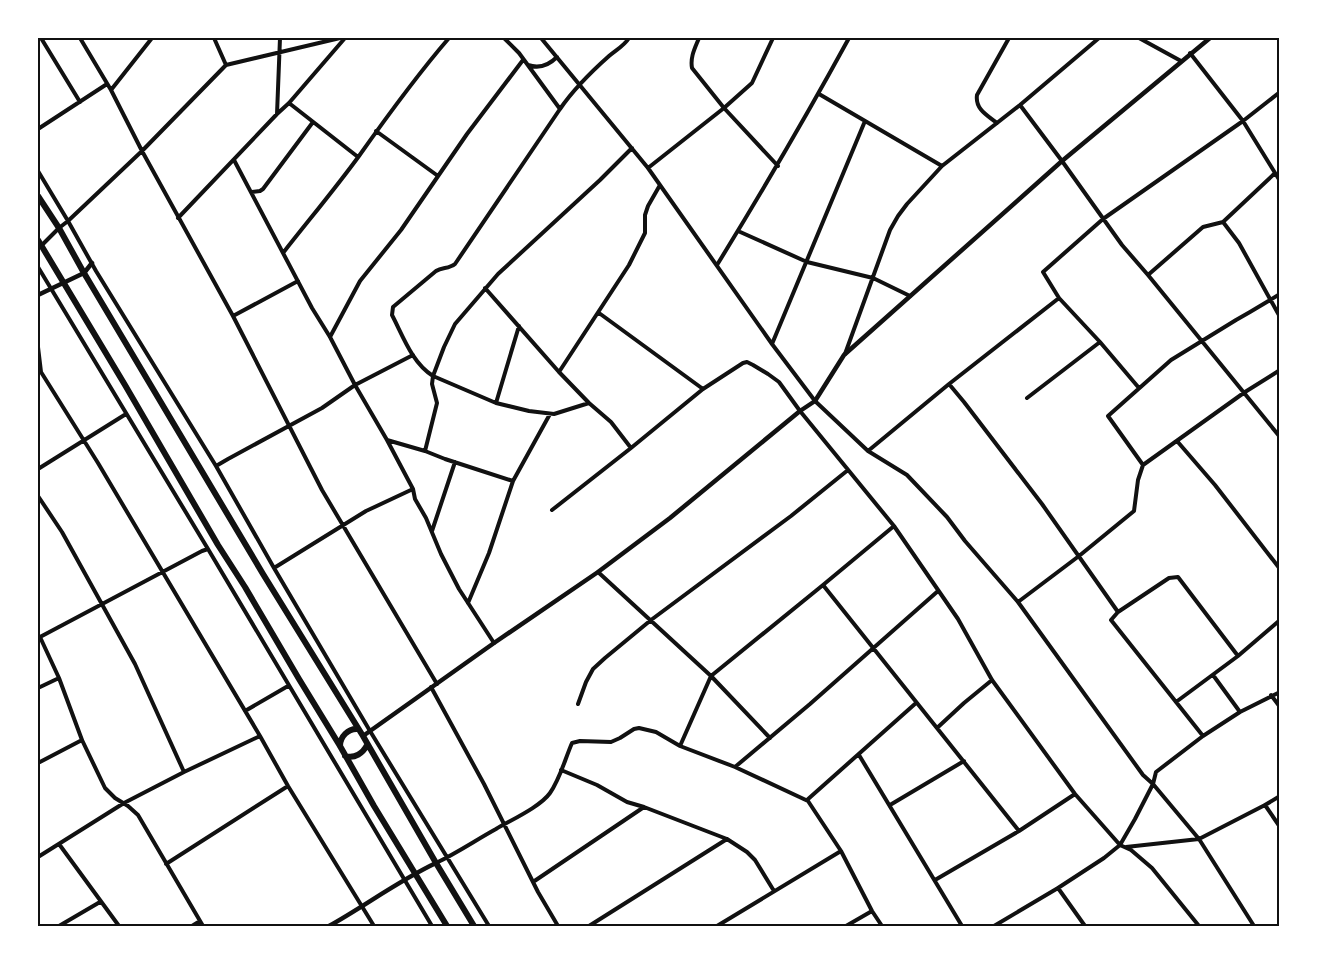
<svg xmlns="http://www.w3.org/2000/svg" width="1317" height="964" font-family="Signika,sans-serif">
<rect width="100%" height="100%" fill="#fff"/>
<g fill="none" stroke-linecap="round" stroke-linejoin="round">
<path stroke="#111" stroke-width="4" d="M 41,38 L 80,102
M 80,38 L 111,90 L 142,151 L 233,316 L 322,490 L 437,684
M 214,38 L 226,65 L 340,38
M 504,38 L 519,53 L 560,109 C 573,90 591,72 609,56 C 616,50 624,46 629,38
M 541,38 L 648,168 L 772,344 L 815,401 L 868,451 L 907,475 L 947,517 L 965,541 L 1018,602 L 1143,775 L 1153,784 L 1199,839 L 1254,926
M 699,38 C 695,48 690,57 692,68 L 724,108 L 778,166
M 1139,38 L 1181,61
M 1190,53 L 1243,121 L 1280,181
M 528,65 C 539,69 549,65 557,57
M 111,90 L 152,38
M 819,94 L 942,166
M 289,103 L 358,157
M 1020,105 L 1062,161 L 1122,245 L 1148,275 L 1280,437
M 560,109 L 455,264 C 449,269 442,267 436,271 L 393,307 L 392,315 C 403,336 412,363 433,376 L 496,403 L 529,411 L 554,414 L 589,403
M 277,114 L 280,38
M 997,123 C 987,115 975,109 977,95 L 1009,38
M 38,129 L 107,84
M 376,131 L 438,176
M 234,160 L 312,308 L 330,337 L 355,385 L 387,440 L 413,489 L 415,499 L 426,518 L 441,554 L 459,589 L 494,643
M 648,168 L 724,108 L 752,83 L 773,38
M 38,171 L 68,221 L 96,271 L 216,466 L 274,568 L 370,731 L 489,926
M 252,192 L 260,191 L 263,189 L 313,122
M 178,218 L 277,114 L 289,103 L 345,38
M 1223,222 L 1239,243 L 1280,317
M 738,231 L 807,262 L 873,278 L 910,296
M 41,246 L 59,228 L 68,221 L 142,151 L 226,65
M 283,253 C 308,221 335,189 359,156 C 388,115 417,75 449,38
M 717,265 C 763,190 807,115 849,38
M 38,267 L 208,549 L 432,926
M 1148,275 L 1203,227 L 1223,222 L 1274,174
M 485,288 L 559,372 L 589,403 L 611,422 L 631,448
M 599,313 L 703,389
M 233,316 L 298,281
M 330,337 L 360,281 L 401,230 L 467,134 L 523,60
M 772,344 L 865,121
M 38,347 L 41,372 L 98,463 L 260,736 L 288,786 L 374,926
M 845,354 L 890,230 L 898,216 L 907,204 L 942,166 L 1020,105 L 1099,38
M 559,372 L 629,265 L 645,233 L 645,215 L 648,206 L 660,185
M 949,384 L 964,402 L 1042,504 L 1118,612
M 1139,388 L 1100,342 L 1059,298 L 1043,272 L 1103,219 L 1243,121 L 1280,92
M 1027,398 L 1100,342
M 496,403 L 519,326
M 387,440 L 425,451 L 445,459 L 513,481
M 1177,441 L 1215,485 L 1280,569
M 425,451 L 437,403 L 432,384 L 433,376 L 444,347 L 455,324 L 498,274 L 600,180 L 632,148
M 868,451 L 949,384 L 1059,298
M 1143,465 L 1108,416 L 1171,360 L 1236,320 L 1250,312 L 1280,294
M 216,466 L 228,459 L 322,408 L 355,385 L 413,355
M 38,469 L 126,414
M 38,496 L 62,532 L 135,664 L 184,772
M 552,510 L 631,448 L 703,389 L 743,363 L 747,362 L 753,365 L 768,374 L 779,382 L 800,411 L 894,526 L 958,619 L 992,680 L 1075,794 L 1120,845 L 1131,850 L 1152,868 L 1199,926
M 432,531 L 455,462
M 274,568 L 366,511 L 413,489
M 598,572 L 711,676 L 770,738
M 823,585 L 1019,831
M 1018,602 L 1079,556 L 1134,511 L 1138,480 L 1143,465 L 1245,392 L 1280,370
M 468,603 L 489,553 L 513,481 L 550,414
M 38,636 L 40,637 L 202,551 L 208,549
M 40,637 L 59,678 L 82,740 L 105,788 L 115,798 L 128,806 L 138,815 L 203,926
M 1213,675 L 1240,712
M 431,687 L 484,784 L 538,892 L 558,926
M 38,688 L 59,678
M 1271,695 L 1280,707
M 1176,702 L 1238,656 L 1280,620
M 578,704 L 586,682 L 593,669 L 605,658 L 651,620 L 791,516 L 848,470
M 245,711 L 288,686
M 937,728 L 964,703 L 992,680
M 1203,736 L 1111,620 L 1118,612 L 1169,578 L 1178,577 L 1238,656
M 680,746 L 711,676 L 823,585 L 894,526
M 859,755 L 962,926
M 38,763 L 82,740
M 735,767 L 810,704 L 938,591
M 561,770 L 597,785 L 627,802 L 644,807
M 807,800 L 916,703
M 890,805 L 964,761
M 1265,805 L 1280,827
M 59,844 L 119,926
M 1126,847 L 1199,839 L 1265,805 L 1280,796
M 38,857 L 124,803 L 184,772 L 260,736
M 436,863 C 457,853 476,840 496,829 C 511,820 540,807 550,793 C 560,779 565,759 572,743 L 580,741 L 611,742 L 620,738 L 634,729 L 639,728 L 656,732 L 680,746 L 735,767 L 808,801 L 841,851 L 872,911 L 882,926
M 166,864 L 288,786
M 935,880 L 1019,831 L 1075,794
M 533,882 L 644,807 L 727,839 L 747,852 L 755,860 L 774,891
M 1058,888 L 1085,926
M 59,926 L 100,902
M 192,926 L 200,921
M 589,926 L 727,839
M 717,926 L 841,851
M 846,926 L 872,911
M 994,926 L 1058,888 L 1104,858 L 1120,845 L 1135,819 L 1153,784 L 1156,772 L 1203,736 L 1240,712 L 1280,692"/>
<path stroke="#111" stroke-width="4.5" d="M 38,295 L 84,273 L 92,263
M 363,736 L 494,643 L 598,572 L 670,518 L 800,411 L 815,401 L 844,355 L 1062,161 L 1210,38
M 329,926 C 365,906 398,881 436,863"/>
<path stroke="#111" stroke-width="6" d="M 38,196 L 59,228 L 84,273 L 263,574 L 363,736 L 436,863 L 474,926
M 38,240 L 125,385 L 218,545 L 245,587 L 299,679 L 340,746 L 374,806 L 447,926
M 340,746 C 340,737 348,728 358,729
M 345,756 C 355,759 363,753 367,745"/>
</g>
<rect width="1317" height="964" fill="none" stroke="#ffffff" stroke-width="78"/>
<rect x="39" y="39" width="1239" height="886" fill="none" stroke="#111" stroke-width="2"/>
</svg>
